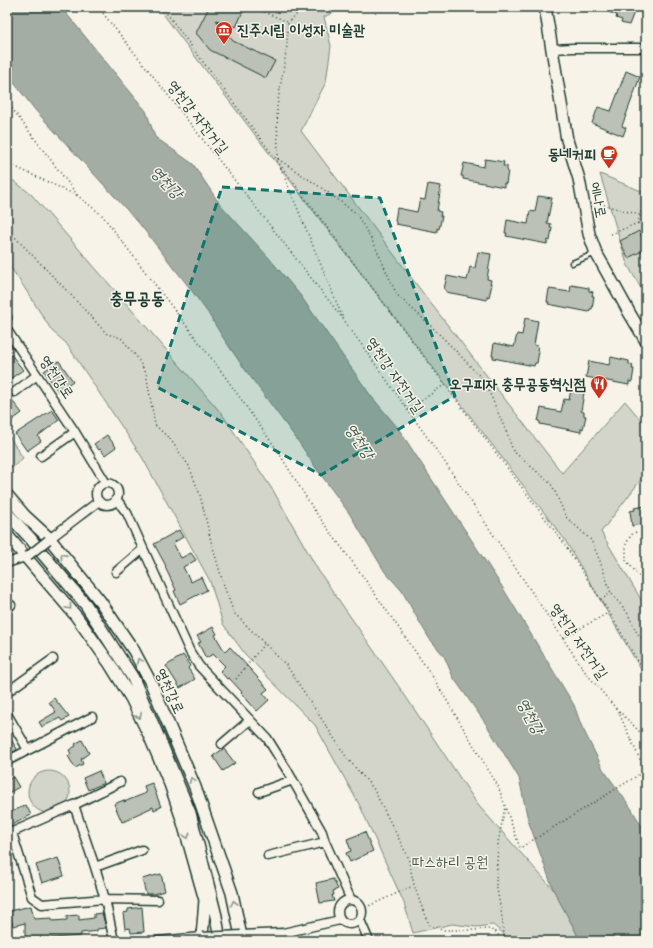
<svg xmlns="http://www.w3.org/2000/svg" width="653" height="948" font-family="Sriracha,'Poor Story',sans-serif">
<rect width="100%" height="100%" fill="#f7f3e8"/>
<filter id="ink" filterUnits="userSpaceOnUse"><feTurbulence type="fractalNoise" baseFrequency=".025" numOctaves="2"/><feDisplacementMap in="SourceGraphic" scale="8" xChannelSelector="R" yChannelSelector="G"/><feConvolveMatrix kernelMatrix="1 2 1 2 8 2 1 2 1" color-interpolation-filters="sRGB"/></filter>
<g filter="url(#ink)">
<path fill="#d3d5ca" stroke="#79897f" d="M 158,7 L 344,7 L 324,17 L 331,46 L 326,82 L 301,131 L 429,301 L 562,473 L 625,401 L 646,426 L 646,473 L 601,532 L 646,608 L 646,678 L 565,540 L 181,38 Z
M 600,174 L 646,193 L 646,297 L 627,264 Z
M 7,176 L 31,194 L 222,414 L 274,492 L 318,570 L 406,697 L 478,805 L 553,889 L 576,932 L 579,941 L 507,941 L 504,934 L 493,925 L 476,927 L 452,924 L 413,933 L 404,903 L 360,806 L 315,725 L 245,654 L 223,624 L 210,581 L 142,457 L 66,343 L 52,331 L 24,287 L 7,262 Z
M 7,433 L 23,458 L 12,468 L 7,461 Z
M28 792a21 21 0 1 1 42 0a21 21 0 1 1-42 0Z"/>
<path fill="#a4ada3" stroke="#6f8077" d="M 7,7 L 61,7 L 119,78 L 146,111 L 155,137 L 193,164 L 219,203 L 269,258 L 300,295 L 371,396 L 398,428 L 501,585 L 574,705 L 581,725 L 603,769 L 631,808 L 646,833 L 646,941 L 579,941 L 576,932 L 553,889 L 528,820 L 519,778 L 486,724 L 453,677 L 444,656 L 429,638 L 416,616 L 402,591 L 385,572 L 349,513 L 316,468 L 298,441 L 241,364 L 222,336 L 208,313 L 189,287 L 138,222 L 36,111 L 7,74 Z"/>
<path fill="#bbc1b6" stroke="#1f3d34" d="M 209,7 L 245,7 L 236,27 L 216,20 L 233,41 L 275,61 L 266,78 L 210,50 L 196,33 Z
M 598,7 L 636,7 L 629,25 L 621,23 L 622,20 L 616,18 L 617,15 L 598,8 Z
M 626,71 L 640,77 L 622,126 L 626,128 L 623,136 L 592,123 L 598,107 L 611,111 Z
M 485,159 L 504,162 L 503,166 L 507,166 L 507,170 L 508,171 L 506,184 L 504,183 L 504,187 L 463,179 L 463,176 L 461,176 L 464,163 L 484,167 Z
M 428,184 L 441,186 L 437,211 L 441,212 L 440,216 L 442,216 L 439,229 L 437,228 L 437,232 L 396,224 L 396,222 L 395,221 L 397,208 L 417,212 L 420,199 L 425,200 Z
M 538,196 L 552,198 L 547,223 L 551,224 L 550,228 L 552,228 L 550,241 L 548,240 L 547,244 L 506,236 L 507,233 L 505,233 L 507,220 L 528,224 L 530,211 L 535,212 Z
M 639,231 L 646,245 L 646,249 L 628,258 L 620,241 Z
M 478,252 L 491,254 L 487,279 L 491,280 L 490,284 L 492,284 L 489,297 L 487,296 L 487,300 L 446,292 L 446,290 L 444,289 L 447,276 L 467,280 L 470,267 L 475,268 Z
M 571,285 L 589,288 L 589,291 L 593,292 L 592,296 L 594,296 L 592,309 L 590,309 L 589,312 L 548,304 L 549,302 L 547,302 L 549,289 L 570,292 Z
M 525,318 L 538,321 L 534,345 L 538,346 L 537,350 L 539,351 L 537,363 L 535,363 L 534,366 L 493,358 L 494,356 L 492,356 L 494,343 L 514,347 L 517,334 L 522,335 Z
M 7,349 L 23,370 L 7,381 Z
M 611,357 L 629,361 L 629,364 L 633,365 L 632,369 L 634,369 L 632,382 L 629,381 L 629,385 L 586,377 L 589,361 L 609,365 Z
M 59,361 L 73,381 L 58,391 L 44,371 Z
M 572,384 L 585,386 L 581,411 L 584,412 L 584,416 L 586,416 L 583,429 L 581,428 L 581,432 L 540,424 L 540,422 L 538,421 L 541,408 L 561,412 L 564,399 L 569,400 Z
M 7,394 L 22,413 L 7,424 Z
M 52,410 L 59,420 L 38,436 L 41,441 L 27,451 L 15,434 Z
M 107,435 L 116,447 L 105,455 L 100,449 L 99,450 L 94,444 Z
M 646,506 L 646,523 L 632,526 L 630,511 L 635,510 L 634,508 Z
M 179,530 L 183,537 L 173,543 L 181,558 L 191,553 L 196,560 L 183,567 L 191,582 L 201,577 L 207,590 L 180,604 L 174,591 L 176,590 L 165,567 L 166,566 L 154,544 Z
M 213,627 L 217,634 L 215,635 L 225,652 L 230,647 L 268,689 L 263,693 L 269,700 L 257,711 L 241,693 L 242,692 L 229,678 L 227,679 L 220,671 L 225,666 L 213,654 L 206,658 L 198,643 L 201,642 L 197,636 Z
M 183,655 L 190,666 L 188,668 L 195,679 L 180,688 L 166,666 Z
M 54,698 L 69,717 L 62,721 L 60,718 L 42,727 L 39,722 L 56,712 L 49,702 Z
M 7,733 L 17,749 L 17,750 L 7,755 Z
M 82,740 L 89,753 L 81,759 L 83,764 L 75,768 L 68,756 L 71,754 L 69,750 L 76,746 L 75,744 Z
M 223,749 L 224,749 L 235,763 L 223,771 L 213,756 Z
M 99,771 L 104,783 L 88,790 L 83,778 Z
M 13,777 L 19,787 L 7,794 L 7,780 Z
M 152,783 L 161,807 L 154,810 L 153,807 L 131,817 L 131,819 L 122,822 L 114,804 L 124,800 L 124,802 L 146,793 L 144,786 Z
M 26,805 L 31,815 L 10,826 L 7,818 L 7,814 Z
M 365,832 L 373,851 L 350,862 L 346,853 L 351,851 L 347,839 Z
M 58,858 L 64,876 L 42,883 L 36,865 Z
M 161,874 L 165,891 L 153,894 L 146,894 L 142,879 Z
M 333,879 L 338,889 L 333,891 L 334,895 L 332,895 L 334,901 L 320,903 L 316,883 Z
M 31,906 L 34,919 L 52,918 L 52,921 L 67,920 L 67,916 L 79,915 L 79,920 L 94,918 L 94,914 L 102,913 L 106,928 L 97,929 L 97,931 L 81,933 L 81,936 L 25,940 L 25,923 L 13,926 L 9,911 Z
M 142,907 L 144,932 L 131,933 L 130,928 L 125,929 L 123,913 L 128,912 L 128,909 Z"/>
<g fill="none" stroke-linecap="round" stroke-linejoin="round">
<defs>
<path id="lane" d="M 572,263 L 596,253"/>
<path id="street" d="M 553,49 L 573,48 L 646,48
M 7,317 L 7,319
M 7,330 L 75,432 L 106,483
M 15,392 L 37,375
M 41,456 L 75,432
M96 494a11 11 0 1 1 22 0a11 11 0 1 1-22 0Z
M 116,499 L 127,513 L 190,652 L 199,666 L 267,738 L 287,770 L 322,832 L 325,842 L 351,900
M 48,540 L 99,501
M 7,563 L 28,556
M 116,572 L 143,549
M 7,609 L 11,605
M 7,692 L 53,659
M 7,714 L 28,750
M 222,744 L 250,720
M 7,761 L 92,717
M 259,792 L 293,780
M 74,805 L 95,867 L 105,899 L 114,941
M 12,833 L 32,897 L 42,904 L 105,899 L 158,900
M 8,834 L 74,805 L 120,782
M 268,856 L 325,842
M 95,867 L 142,850
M338 912a12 12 0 1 1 24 0a12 12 0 1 1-24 0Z
M 360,920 L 369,941
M 241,935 L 283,933 L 340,920
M 158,941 L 202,937"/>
<path id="secondary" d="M 545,7 L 567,140 L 579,179 L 589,234 L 596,253 L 603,265 L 630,314 L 646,341
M 7,495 L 25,516 L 49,538 L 100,601 L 134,651 L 151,683 L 195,787 L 232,893 L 242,941
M 7,513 L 31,539 L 41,552 L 86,605 L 133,678 L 161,743 L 190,813 L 216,916 L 220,941
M 7,535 L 76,616 L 110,664 L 131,698 L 150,737 L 170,784 L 182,819 L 205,900 L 202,937 L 203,941"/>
</defs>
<use href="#lane" stroke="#1f3d34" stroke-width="7"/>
<use href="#street" stroke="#1f3d34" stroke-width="11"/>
<use href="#secondary" stroke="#1f3d34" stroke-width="14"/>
<path stroke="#1f3d34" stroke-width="1.5" stroke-dasharray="1 3" stroke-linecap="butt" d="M 98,7 L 153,76 L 344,320 L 444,461 L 586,673 L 618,711 L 646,773
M 162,7 L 487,441 L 563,542 L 609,612 L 646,675
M 253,7 L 288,22
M 7,102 L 78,196 L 102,215 L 221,371 L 277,450 L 314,510 L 359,571 L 431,674 L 498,786 L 520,848 L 645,771
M 278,159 L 323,189 L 356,213 L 375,246 L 397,295 L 427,322 L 458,353 L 485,382 L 508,436 L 513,451 L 548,481 L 553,487 L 566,517 L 591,540 L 600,561 L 611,593 L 627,612 L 637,633 L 646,642
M 278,159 L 277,107 L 287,46 L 288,22 L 305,7
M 7,163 L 78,196
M 279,164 L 343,318
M 600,204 L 640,215
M 638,223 L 646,230
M 7,229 L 69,293 L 107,334 L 121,338 L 136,356 L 146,373 L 155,425 L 170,439 L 189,466 L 200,495 L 211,541 L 224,586 L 234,613 L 287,666 L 347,758 L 373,788 L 408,857 L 414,885 L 425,916 L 430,926 L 442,930 L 474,930 L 489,929 L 496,932 L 502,940
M 611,234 L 638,223 L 646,193
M 408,410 L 444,385
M 636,532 L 631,535 L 626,544 L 626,560 L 646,585
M 601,600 L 611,593
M 563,638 L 608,613
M 236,679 L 264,644
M 619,711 L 646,738
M 362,909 L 413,886
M 498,941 L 502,940 L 504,934 L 501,910 L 496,884 L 498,843 L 505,807"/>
<use href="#lane" stroke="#f7f3e8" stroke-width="4"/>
<use href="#street" stroke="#f7f3e8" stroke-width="8"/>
<use href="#secondary" stroke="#f7f3e8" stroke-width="11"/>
<defs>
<path id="street-bridge" d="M 28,556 L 48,540
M 202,937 L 241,935"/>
</defs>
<use href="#street-bridge" stroke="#1f3d34" stroke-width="11" stroke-linecap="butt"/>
<use href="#street-bridge" stroke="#f7f3e8" stroke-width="8"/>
</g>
<defs><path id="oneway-chevron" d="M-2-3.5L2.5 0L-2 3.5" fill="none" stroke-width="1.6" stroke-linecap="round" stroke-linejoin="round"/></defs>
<g stroke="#8b988e">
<use href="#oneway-chevron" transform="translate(63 556) rotate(-129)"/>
<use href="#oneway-chevron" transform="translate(69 607) rotate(50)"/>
<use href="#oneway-chevron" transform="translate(139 661) rotate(-119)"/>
<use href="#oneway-chevron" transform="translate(139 716) rotate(64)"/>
<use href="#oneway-chevron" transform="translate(192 780) rotate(-112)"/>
<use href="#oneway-chevron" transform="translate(187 836) rotate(74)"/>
<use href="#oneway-chevron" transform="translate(234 903) rotate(-103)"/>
</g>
</g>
<path fill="#0f766e" fill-opacity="0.2" stroke="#0f766e" stroke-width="3" stroke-dasharray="8 5" stroke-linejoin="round" d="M 222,187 L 380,198 L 455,396 L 321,475 L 157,387 Z"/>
<defs>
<symbol id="museum-pin" viewBox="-11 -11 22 30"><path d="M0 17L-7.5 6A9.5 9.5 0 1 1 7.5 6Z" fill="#c8321e" stroke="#f7f3e8"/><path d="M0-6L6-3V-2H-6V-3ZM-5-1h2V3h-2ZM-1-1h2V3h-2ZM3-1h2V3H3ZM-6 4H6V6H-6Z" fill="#fff"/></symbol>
<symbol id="cafe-pin" viewBox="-11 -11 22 30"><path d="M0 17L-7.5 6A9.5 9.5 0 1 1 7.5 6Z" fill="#c8321e" stroke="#f7f3e8"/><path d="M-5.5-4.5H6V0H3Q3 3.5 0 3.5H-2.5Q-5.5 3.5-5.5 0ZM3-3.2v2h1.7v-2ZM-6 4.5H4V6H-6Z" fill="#fff"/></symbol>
<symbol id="restaurant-pin" viewBox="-11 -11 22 30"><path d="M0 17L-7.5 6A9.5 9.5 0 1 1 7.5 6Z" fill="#c8321e" stroke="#f7f3e8"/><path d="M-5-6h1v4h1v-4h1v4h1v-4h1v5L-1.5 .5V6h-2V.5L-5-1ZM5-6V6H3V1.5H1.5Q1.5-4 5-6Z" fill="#fff"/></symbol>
</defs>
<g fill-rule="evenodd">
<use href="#museum-pin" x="214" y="20" width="20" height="27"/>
<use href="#cafe-pin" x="599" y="144" width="20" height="27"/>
<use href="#restaurant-pin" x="589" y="374" width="20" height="27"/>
</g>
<g text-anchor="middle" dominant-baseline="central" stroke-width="3" stroke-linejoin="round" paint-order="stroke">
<g font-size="15" font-weight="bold" fill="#1f3d34" stroke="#f7f3e8" text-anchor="end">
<text x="237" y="30" text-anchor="start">진주시립 이성자 미술관</text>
<text x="596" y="154">동네커피</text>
<text x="586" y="384">오구피자 충무공동혁신점</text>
</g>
<g font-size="15" fill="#1f3d34" stroke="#f7f3e8">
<text transform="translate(198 117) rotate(52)">영천강 자전거길</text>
<text transform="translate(598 200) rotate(79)">에나로</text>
<text transform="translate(395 375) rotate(55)">영천강 자전거길</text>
<text transform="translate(57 377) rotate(56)">영천강로</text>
<text transform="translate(579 641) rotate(55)">영천강 자전거길</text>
<text transform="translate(170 691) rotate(65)">영천강로</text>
</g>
<g font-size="15" fill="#435b52" stroke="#f7f3e8">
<text x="450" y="862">따스하리 공원</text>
</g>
<g font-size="16" font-style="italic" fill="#405950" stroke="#f7f3e8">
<text transform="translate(167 182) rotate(46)">영천강</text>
<text transform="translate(360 441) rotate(57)">영천강</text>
<text transform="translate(531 716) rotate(62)">영천강</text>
</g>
<g font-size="17" font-weight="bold" fill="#1f3d34" stroke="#f7f3e8">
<text x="137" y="298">충무공동</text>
</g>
</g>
<rect width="653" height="948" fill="none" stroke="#f7f3e8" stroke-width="24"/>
<rect x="12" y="12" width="629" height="924" fill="none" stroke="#1f3d34" stroke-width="1.5" filter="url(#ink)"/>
</svg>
